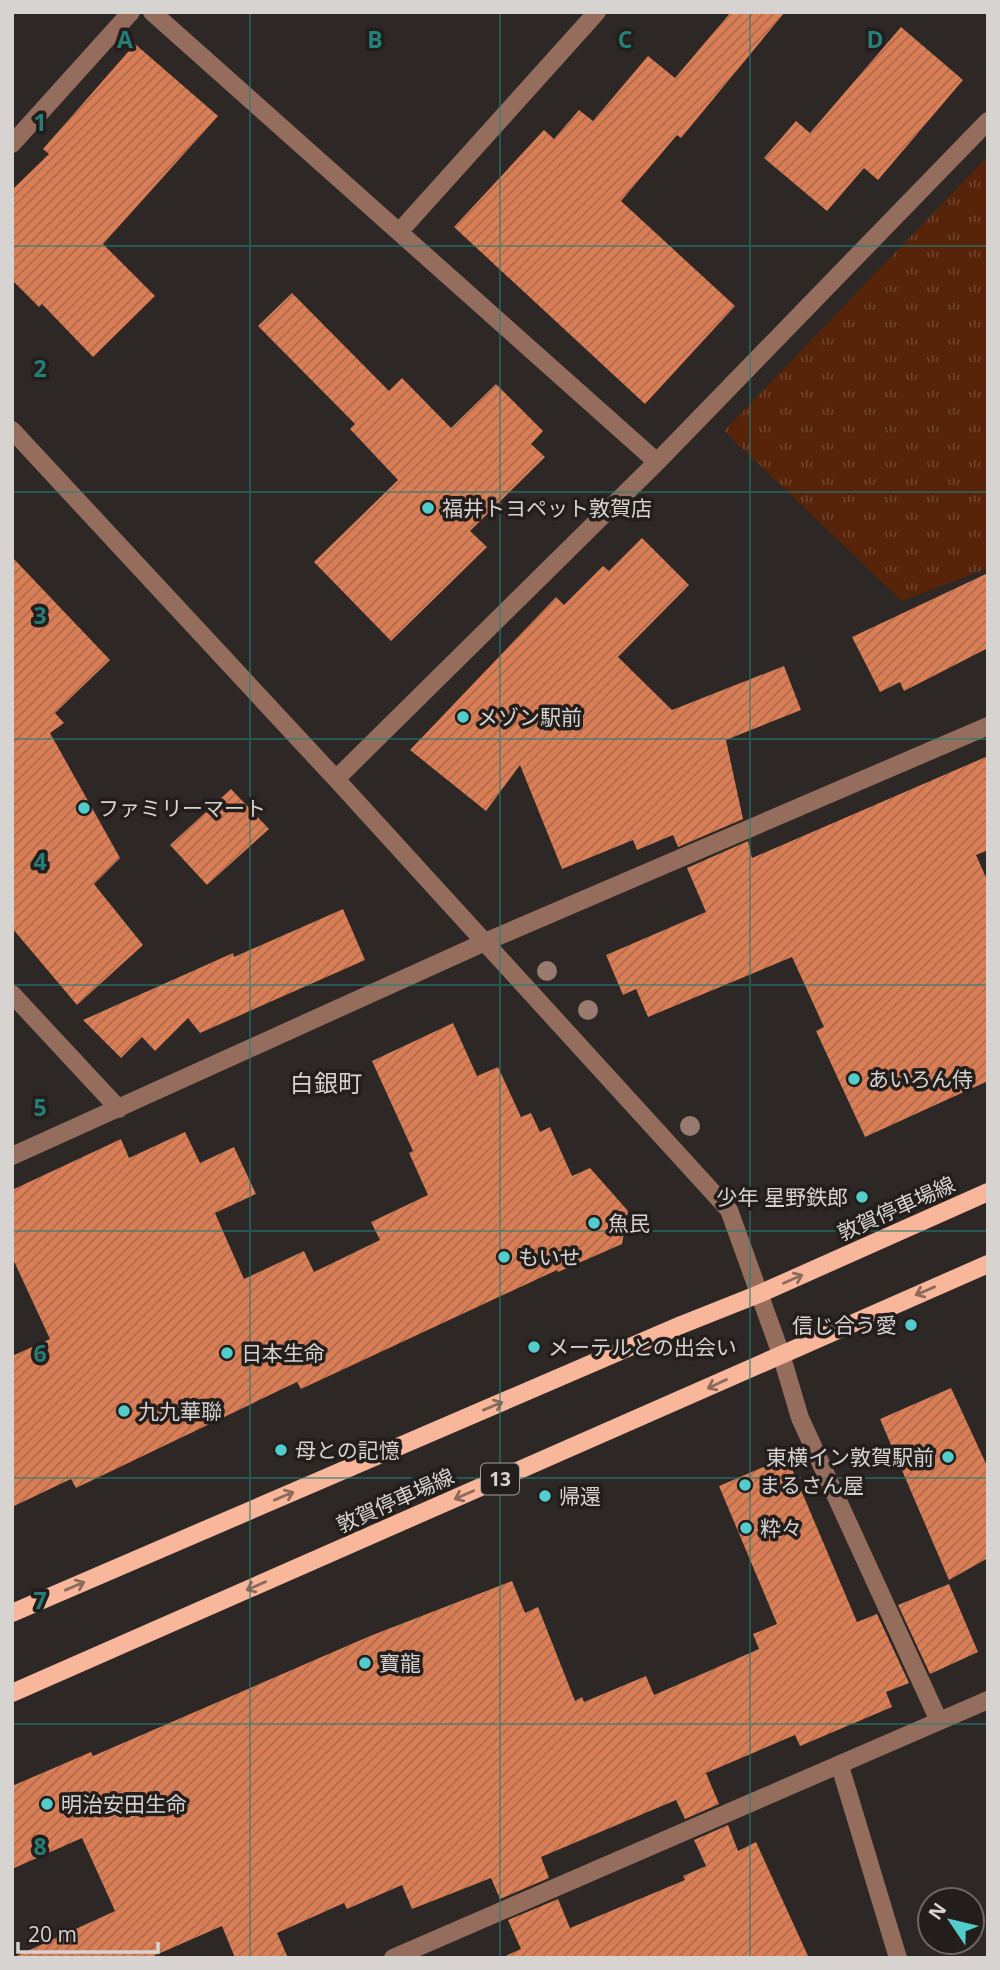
<svg xmlns="http://www.w3.org/2000/svg" width="1000" height="1970" font-family="'Open Sans','Noto Sans JP',sans-serif">
<defs>
<pattern id="park-tufts" width="24" height="20" patternUnits="userSpaceOnUse" patternTransform="scale(1.75)"><rect width="24" height="20" fill="#57240a"/><path d="M3 7l-1-3M5 7V3M7 7l1-3M15 17l-1-3M17 17v-4M19 17l1-3" fill="none" stroke="#6e432d"/></pattern>
<pattern id="building-hatch" width="6" height="6" patternUnits="userSpaceOnUse" patternTransform="scale(1.75)"><rect width="6" height="6" fill="#da7e56"/><path d="M-1 1l2-2M0 6l6-6M5 7l2-2" fill="none" stroke="#ac6b4f"/></pattern>
</defs>
<rect width="100%" height="100%" fill="#2d2725"/>
<path fill="url(#park-tufts)" d="M 988,156 L 988,568 L 902,601 L 724,431 Z"/>
<path fill="url(#building-hatch)" d="M 731,12 L 785,12 L 681,138 L 677,135 L 621,201 L 735,306 L 645,404 L 454,227 L 544,130 L 554,139 L 579,110 L 593,121 L 648,56 L 675,78 Z
M 901,27 L 963,80 L 878,180 L 864,168 L 827,211 L 764,158 L 796,121 L 810,133 Z
M 135,44 L 218,116 L 103,244 L 155,296 L 93,357 L 42,304 L 39,307 L 12,280 L 12,190 L 49,154 L 43,149 Z
M 292,293 L 389,391 L 402,378 L 451,428 L 496,384 L 543,431 L 531,444 L 545,457 L 470,531 L 487,547 L 391,641 L 314,562 L 398,480 L 350,429 L 355,424 L 258,326 Z
M 642,538 L 689,585 L 618,657 L 672,710 L 784,666 L 801,710 L 726,740 L 743,819 L 678,847 L 673,835 L 637,850 L 633,840 L 562,869 L 520,765 L 486,811 L 410,750 L 556,597 L 564,605 L 603,566 L 609,571 Z
M 12,557 L 110,660 L 55,713 L 64,723 L 50,733 L 120,858 L 94,884 L 143,945 L 77,1005 L 12,928 Z
M 988,573 L 988,648 L 904,691 L 900,682 L 880,692 L 852,637 Z
M 988,756 L 988,850 L 976,855 L 988,882 L 988,1081 L 865,1137 L 816,1031 L 824,1027 L 792,957 L 648,1017 L 636,989 L 623,995 L 606,955 L 706,912 L 687,868 L 748,841 L 752,858 Z
M 231,789 L 269,829 L 207,885 L 170,845 Z
M 343,909 L 365,960 L 200,1033 L 188,1018 L 155,1051 L 142,1037 L 121,1058 L 83,1020 L 233,953 L 234,957 Z
M 453,1023 L 477,1076 L 498,1067 L 521,1117 L 531,1113 L 540,1132 L 550,1127 L 572,1176 L 590,1168 L 628,1211 L 622,1244 L 558,1272 L 557,1270 L 301,1389 L 297,1382 L 76,1488 L 71,1479 L 12,1507 L 12,1356 L 50,1339 L 12,1257 L 12,1190 L 121,1139 L 129,1158 L 185,1132 L 200,1163 L 234,1147 L 256,1194 L 215,1213 L 244,1279 L 304,1251 L 314,1272 L 380,1240 L 371,1222 L 428,1195 L 409,1153 L 413,1151 L 372,1061 Z
M 951,1388 L 988,1468 L 988,1558 L 949,1580 L 880,1419 Z
M 787,1457 L 857,1622 L 877,1614 L 909,1683 L 886,1692 L 892,1707 L 800,1746 L 795,1735 L 706,1773 L 719,1804 L 685,1819 L 676,1800 L 541,1857 L 549,1878 L 500,1899 L 491,1878 L 412,1909 L 402,1885 L 347,1909 L 344,1903 L 277,1933 L 288,1958 L 235,1958 L 222,1926 L 149,1958 L 12,1958 L 115,1911 L 82,1838 L 12,1869 L 12,1786 L 91,1752 L 93,1756 L 370,1636 L 512,1581 L 525,1613 L 538,1607 L 575,1701 L 582,1697 L 584,1702 L 646,1676 L 654,1695 L 759,1649 L 753,1634 L 777,1624 L 719,1486 Z
M 949,1584 L 978,1652 L 930,1674 L 898,1605 Z
M 728,1825 L 738,1851 L 756,1842 L 809,1958 L 501,1958 L 521,1949 L 508,1920 L 558,1899 L 570,1928 L 685,1880 L 683,1876 L 706,1866 L 694,1840 Z"/>
<g fill="none" stroke-linecap="round" stroke-linejoin="round">
<path stroke="#956d5c" stroke-width="18" d="M 152,12 L 657,462
M 12,144 L 131,12
M 400,231 L 597,12
M 12,430 L 336,779 L 729,1210 L 781,1354 L 800,1418 L 939,1721
M 336,779 L 657,462 L 988,121
M 12,994 L 119,1109
M 12,1156 L 485,942 L 988,726
M 840,1766 L 898,1958
M 393,1958 L 988,1700"/>
<path stroke="#f8b69a" stroke-width="18" d="M 12,1613 L 681,1325 L 759,1294 L 988,1192
M 12,1693 L 988,1264"/>
</g>
<g fill="#987a6e">
<circle cx="547" cy="971" r="10"/>
<circle cx="588" cy="1010" r="10"/>
<circle cx="690" cy="1126" r="10"/>
</g>
<defs><path id="oneway-shaft" d="M-6 0H5M1.5-3L5.5 0L1.5 3" fill="none" stroke-width="1.6" stroke-linecap="round" stroke-linejoin="round" transform="scale(1.75)"/></defs>
<g stroke="#8e6a5b">
<use href="#oneway-shaft" transform="translate(793 1279) rotate(-24)"/>
<use href="#oneway-shaft" transform="translate(925 1291) rotate(157)"/>
<use href="#oneway-shaft" transform="translate(717 1384) rotate(155)"/>
<use href="#oneway-shaft" transform="translate(493 1406) rotate(-23)"/>
<use href="#oneway-shaft" transform="translate(464 1495) rotate(156)"/>
<use href="#oneway-shaft" transform="translate(284 1496) rotate(-23)"/>
<use href="#oneway-shaft" transform="translate(75 1586) rotate(-23)"/>
<use href="#oneway-shaft" transform="translate(256 1586) rotate(156)"/>
</g>
<path fill="none" stroke="#237f78" stroke-width="2" stroke-opacity="0.55" d="M 250,12 L 250,1958M 500,12 L 500,1958M 750,12 L 750,1958M 12,246 L 988,246M 12,492 L 988,492M 12,739 L 988,739M 12,985 L 988,985M 12,1231 L 988,1231M 12,1478 L 988,1478M 12,1724 L 988,1724"/>
<g fill="#53cdcb" stroke="#231e1c" stroke-width="2.5">
<circle cx="428" cy="508" r="7"/>
<circle cx="463" cy="717" r="7"/>
<circle cx="84" cy="808" r="7"/>
<circle cx="854" cy="1079" r="7"/>
<circle cx="862" cy="1197" r="7"/>
<circle cx="594" cy="1223" r="7"/>
<circle cx="504" cy="1257" r="7"/>
<circle cx="911" cy="1325" r="7"/>
<circle cx="534" cy="1347" r="7"/>
<circle cx="227" cy="1353" r="7"/>
<circle cx="124" cy="1411" r="7"/>
<circle cx="281" cy="1450" r="7"/>
<circle cx="948" cy="1457" r="7"/>
<circle cx="745" cy="1485" r="7"/>
<circle cx="545" cy="1496" r="7"/>
<circle cx="746" cy="1528" r="7"/>
<circle cx="365" cy="1663" r="7"/>
<circle cx="47" cy="1804" r="7"/>
</g>
<g text-anchor="middle" dominant-baseline="central" stroke-width="7" stroke-linejoin="round" paint-order="stroke">
<rect fill="#231e1c" stroke="#a09d9b" stroke-width="2" x="481" y="1463.5" width="38" height="31" rx="5"/>
<g font-size="19" font-weight="bold" fill="#d6d3d1">
<text x="500" y="1479">13</text>
</g>
<g font-size="21" fill="#d6d3d1" stroke="#231e1c" text-anchor="start">
<text x="442" y="508">福井トヨペット敦賀店</text>
<text x="477" y="717">メゾン駅前</text>
<text x="98" y="808">ファミリーマート</text>
<text x="868" y="1079">あいろん侍</text>
<text x="848" y="1197" text-anchor="end">少年 星野鉄郎</text>
<text x="608" y="1223">魚民</text>
<text x="518" y="1257">もいせ</text>
<text x="897" y="1325" text-anchor="end">信じ合う愛</text>
<text x="548" y="1347">メーテルとの出会い</text>
<text x="241" y="1353">日本生命</text>
<text x="138" y="1411">九九華聯</text>
<text x="295" y="1450">母との記憶</text>
<text x="934" y="1457" text-anchor="end">東横イン敦賀駅前</text>
<text x="759" y="1485">まるさん屋</text>
<text x="559" y="1496">帰還</text>
<text x="760" y="1528">粋々</text>
<text x="379" y="1663">寶龍</text>
<text x="61" y="1804">明治安田生命</text>
</g>
<g font-size="21" fill="#d6d3d1" stroke="#231e1c">
<text transform="translate(896 1208) rotate(-24)">敦賀停車場線</text>
<text transform="translate(395 1500) rotate(-24)">敦賀停車場線</text>
</g>
<g font-size="24" fill="#d6d3d1" stroke="#231e1c">
<text x="326" y="1082">白銀町</text>
</g>
</g>
<g font-size="23" text-anchor="middle" font-weight="bold" fill="#237f78" stroke="#231e1c" stroke-width="7" stroke-linejoin="round" paint-order="stroke">
<text x="125" y="48">A</text>
<text x="375" y="48">B</text>
<text x="625" y="48">C</text>
<text x="875" y="48">D</text>
<text x="40" y="131">1</text>
<text x="40" y="377">2</text>
<text x="40" y="624">3</text>
<text x="40" y="870">4</text>
<text x="40" y="1116">5</text>
<text x="40" y="1362">6</text>
<text x="40" y="1609">7</text>
<text x="40" y="1855">8</text>
</g>
<rect width="1000" height="1970" fill="none" stroke="#d6d3d1" stroke-width="28"/>
<g transform="translate(951 1921) rotate(305)"><circle r="33" fill="#231e1c" stroke="#6b6664" stroke-width="2"/>
<path d="M0-5L12 26L0 18L-12 26Z" fill="#53cdcb"/>
<text y="-10" font-size="19" font-weight="bold" text-anchor="middle" fill="#d6d3d1">N</text>
</g>
<path d="M18 1942v10h140v-10" fill="none" stroke="#d6d3d1" stroke-width="3.5"/>
<text x="28" y="1942" font-size="21" fill="#d6d3d1" stroke="#231e1c" stroke-width="5" paint-order="stroke">20 m</text>
</svg>
